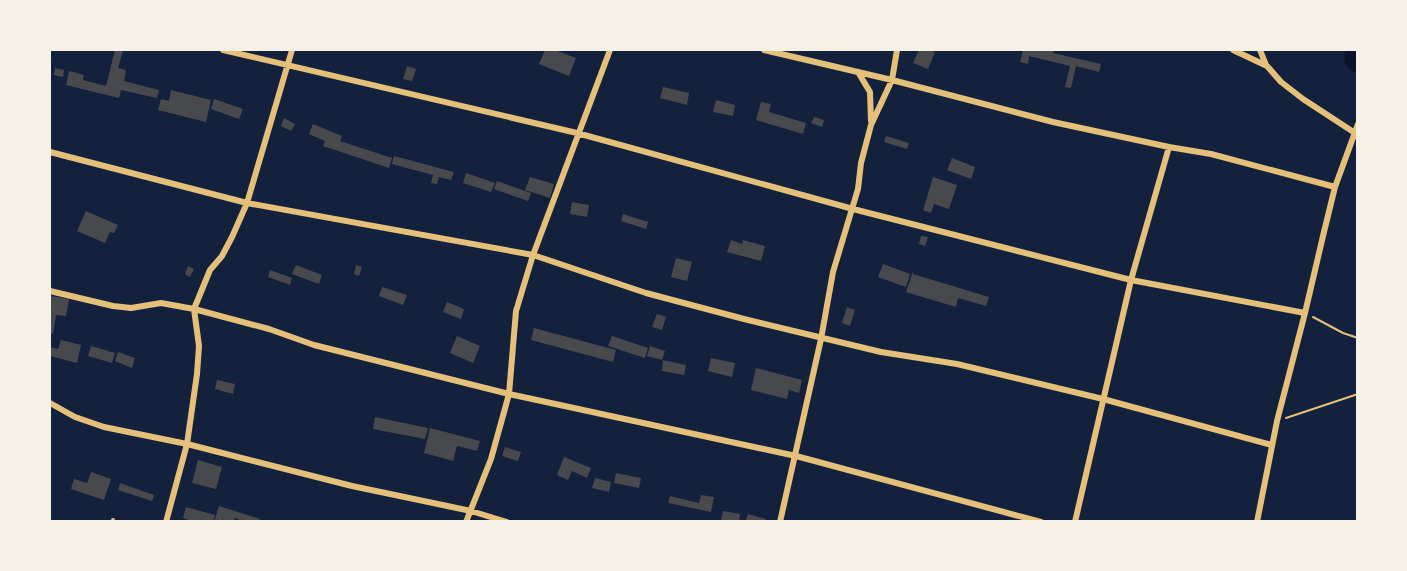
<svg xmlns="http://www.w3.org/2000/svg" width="1407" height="571" font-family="Rubik,sans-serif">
<rect width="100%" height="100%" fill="#14213d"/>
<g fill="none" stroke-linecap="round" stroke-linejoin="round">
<path stroke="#0b132b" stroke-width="21" d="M 1355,50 L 1355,60 L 1358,62"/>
</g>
<path fill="#48494c" d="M 115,50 L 123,51 L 118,68 L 126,70 L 124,81 L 159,90 L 157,98 L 121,90 L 119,98 L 66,85 L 69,71 L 84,75 L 83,80 L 106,86 Z
M 545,50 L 555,50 L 576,58 L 569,76 L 539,64 Z
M 919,50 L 928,50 L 935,52 L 928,69 L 913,63 Z
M 1023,50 L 1054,50 L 1053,53 L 1101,64 L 1099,72 L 1076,66 L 1071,88 L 1065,87 L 1070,66 L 1029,56 L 1028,64 L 1020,62 Z
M 407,66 L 416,69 L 412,81 L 403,79 Z
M 55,68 L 64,70 L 63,77 L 54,75 Z
M 663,87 L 689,93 L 687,105 L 660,98 Z
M 171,90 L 211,100 L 206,122 L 158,110 L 161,99 L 169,101 Z
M 214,99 L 243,109 L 239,119 L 211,109 Z
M 716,100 L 735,105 L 733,116 L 713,112 Z
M 761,102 L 771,104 L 769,112 L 806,123 L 803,134 L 756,120 Z
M 814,117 L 824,120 L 822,127 L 811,123 Z
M 284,118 L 295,124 L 291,131 L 281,126 Z
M 313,124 L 342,136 L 340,141 L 392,158 L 389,168 L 323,146 L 325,141 L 309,134 Z
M 886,136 L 909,143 L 907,149 L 884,142 Z
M 394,156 L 454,172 L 451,180 L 439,177 L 437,184 L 431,183 L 433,175 L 392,164 Z
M 952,158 L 975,167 L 971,179 L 947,170 Z
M 466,173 L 495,183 L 491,192 L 463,183 Z
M 530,177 L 554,184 L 550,198 L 525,190 Z
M 933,177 L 957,185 L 949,209 L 934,204 L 931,213 L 923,210 Z
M 497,181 L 531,193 L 528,201 L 494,189 Z
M 572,202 L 589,205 L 587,217 L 570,214 Z
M 86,211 L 118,225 L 114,233 L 110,232 L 105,243 L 77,231 Z
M 623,214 L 648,222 L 646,229 L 621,221 Z
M 921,236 L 928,237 L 925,246 L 919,244 Z
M 731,240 L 742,244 L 743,240 L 765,246 L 761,261 L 727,252 Z
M 676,258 L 692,262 L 687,281 L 671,277 Z
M 883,264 L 910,274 L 906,287 L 878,277 Z
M 296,265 L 322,275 L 319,284 L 292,274 Z
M 356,265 L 362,267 L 359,276 L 354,274 Z
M 188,266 L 194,269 L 190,277 L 185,274 Z
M 270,270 L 292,278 L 290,285 L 268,277 Z
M 913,271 L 913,274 L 989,297 L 986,306 L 958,298 L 956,307 L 906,292 Z
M 382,287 L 407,295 L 403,305 L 379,296 Z
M 50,296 L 69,299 L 66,316 L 56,315 L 53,334 L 50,333 Z
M 447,302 L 464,309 L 461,319 L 443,312 Z
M 847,307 L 855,310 L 850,326 L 842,323 Z
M 657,314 L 666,317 L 662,330 L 652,327 Z
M 534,328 L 616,350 L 613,362 L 531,340 Z
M 457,336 L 480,346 L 473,363 L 450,353 Z
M 612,336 L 648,348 L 645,358 L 608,346 Z
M 61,340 L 81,345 L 77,363 L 50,356 L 50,347 L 58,349 Z
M 91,346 L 115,353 L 112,363 L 88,356 Z
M 650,346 L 665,351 L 662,360 L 647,356 Z
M 118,352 L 135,358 L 132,368 L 115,361 Z
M 711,358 L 735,363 L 732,377 L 708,371 Z
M 663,360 L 686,365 L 684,375 L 662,371 Z
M 756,368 L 802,380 L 799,393 L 789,390 L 787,399 L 751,390 Z
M 217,380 L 235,384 L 233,394 L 215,389 Z
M 375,417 L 428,428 L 425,439 L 373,429 Z
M 430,428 L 480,441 L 477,451 L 457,446 L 453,461 L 424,453 Z
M 505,447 L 521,452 L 518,461 L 502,456 Z
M 564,457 L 591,468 L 587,478 L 572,471 L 568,480 L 557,475 Z
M 198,460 L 222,467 L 216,489 L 192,483 Z
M 91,472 L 111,479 L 104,500 L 71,489 L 74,479 L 87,483 Z
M 616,473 L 641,478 L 639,488 L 614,483 Z
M 595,478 L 611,482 L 609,492 L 592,488 Z
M 120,483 L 154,495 L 152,501 L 118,490 Z
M 701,495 L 714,497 L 711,512 L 668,503 L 670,496 L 699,503 Z
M 219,506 L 260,519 L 259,522 L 244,522 L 235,518 L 234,522 L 214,522 Z
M 186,507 L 215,515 L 213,522 L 195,522 L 183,518 Z
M 723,511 L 740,514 L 739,522 L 721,520 Z
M 748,514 L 766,519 L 765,522 L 745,522 Z"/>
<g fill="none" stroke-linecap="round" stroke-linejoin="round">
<path stroke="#e5c07b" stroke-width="2" d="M 1313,317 L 1343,333 L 1358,338
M 1286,418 L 1358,394"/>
<path stroke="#e5c07b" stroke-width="4" d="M 113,522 L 113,520"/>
<path stroke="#e5c07b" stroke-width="6" d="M 223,50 L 577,133 L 853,209 L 1131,280 L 1305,313
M 764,50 L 892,80 L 1053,122 L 1169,147 L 1211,154 L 1335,187
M 1233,50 L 1267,66 L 1281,82 L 1303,99 L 1355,133
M 1260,50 L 1266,65
M 858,72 L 870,92 L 871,121
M 50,152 L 247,203 L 292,50
M 50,291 L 113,306 L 131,308 L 161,303 L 194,309 L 269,329 L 314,345 L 509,394 L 796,456 L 1041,522
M 50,403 L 75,417 L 104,427 L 187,444 L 352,486 L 471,511 L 507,522
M 166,522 L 187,444 L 197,374 L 199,346 L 194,309 L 210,270 L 222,256 L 232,237 L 247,203 L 533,255 L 610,50
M 466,522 L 491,459 L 509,394 L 516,311 L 533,255 L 646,293 L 744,319 L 881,352 L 957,364 L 1103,399 L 1272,445
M 780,522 L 821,339 L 833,272 L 858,189 L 861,163 L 871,125 L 892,80 L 897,50
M 1075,522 L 1131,280 L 1169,147
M 1257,522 L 1277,421 L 1305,313 L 1323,236 L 1335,187 L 1358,124"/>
</g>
<rect width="1407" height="571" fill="none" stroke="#f6f1e7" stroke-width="102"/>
</svg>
